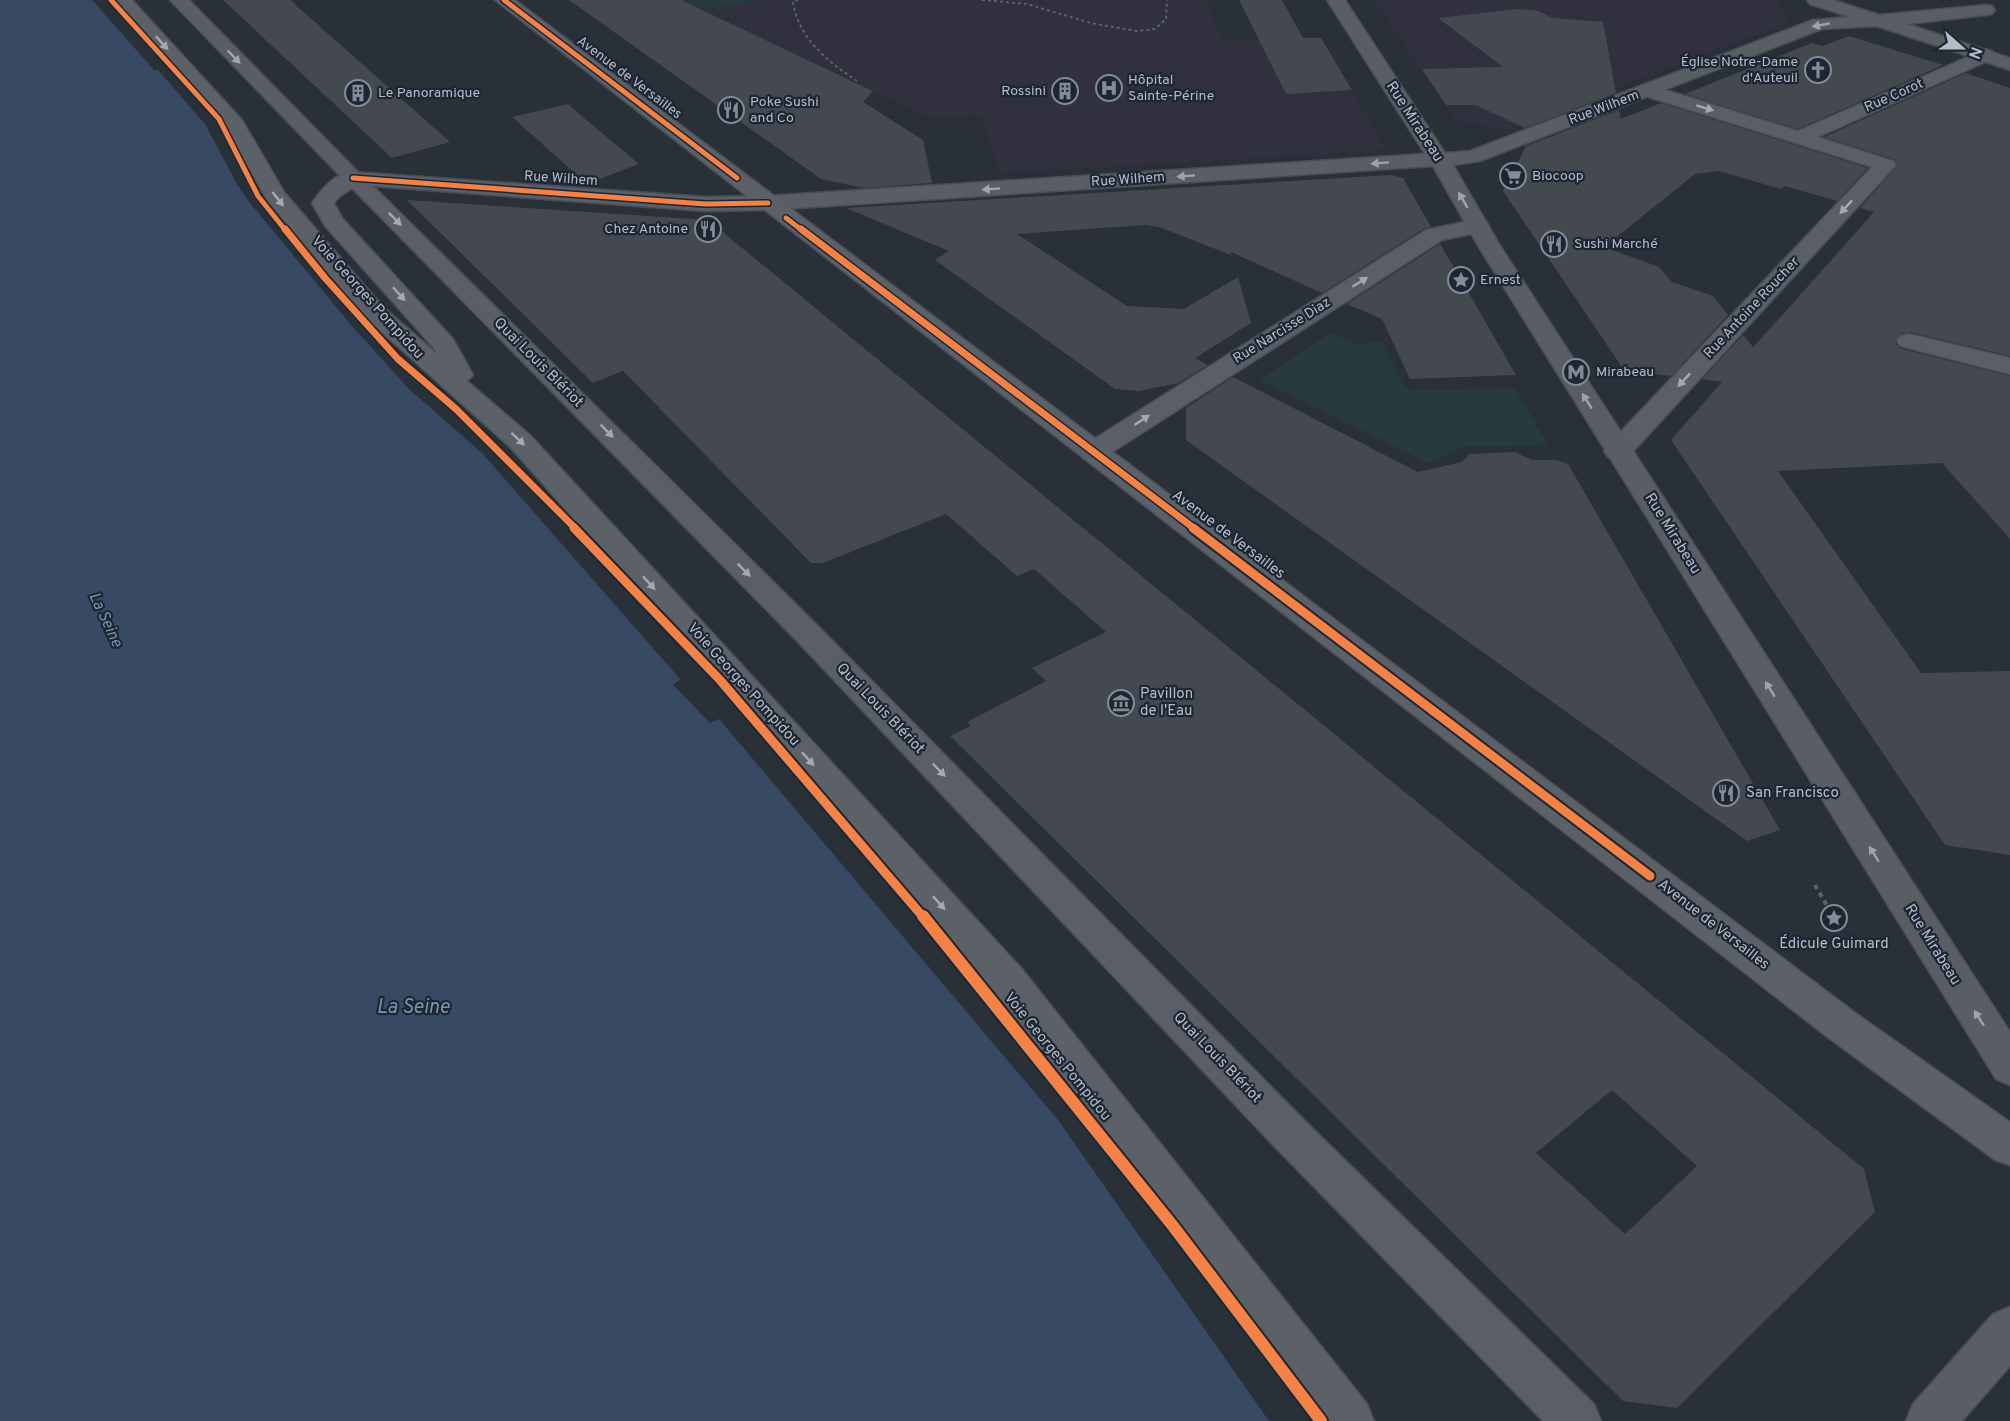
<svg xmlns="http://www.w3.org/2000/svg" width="2010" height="1421" font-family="Overpass,sans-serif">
<rect width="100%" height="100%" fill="#2a3038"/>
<path fill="#31303e" d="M 758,0 L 1205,0 L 1223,41 L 1321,38 L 1384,146 L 1377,151 L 999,173 L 982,116 L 931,118 L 703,10 Z
M 1374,0 L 1776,0 L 1790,22 L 1508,129 L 1456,121 Z"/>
<path fill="#273a3e" d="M 681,0 L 758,0 L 703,10 Z
M 1330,333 L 1354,344 L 1382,342 L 1406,390 L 1515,388 L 1548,445 L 1465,446 L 1428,463 L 1260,380 Z"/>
<path fill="#384963" d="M 0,0 L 92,0 L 154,70 L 158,70 L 205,124 L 237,184 L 250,203 L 351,325 L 410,390 L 482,453 L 680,679 L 673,685 L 710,723 L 719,719 L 1058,1120 L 1269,1421 L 0,1421 Z"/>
<path fill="#444950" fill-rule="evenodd" d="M 223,0 L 290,0 L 450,142 L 392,158 Z
M 569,0 L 681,0 L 873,91 L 863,102 L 923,140 L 932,183 L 864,188 L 821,179 Z
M 1239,0 L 1282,0 L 1303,38 L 1321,38 L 1352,90 L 1286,94 Z
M 1518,9 L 1538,11 L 1552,18 L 1603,22 L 1616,93 L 1525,128 L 1476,105 L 1446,105 L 1422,69 L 1503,67 L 1438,18 Z
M 1849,36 L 1943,65 L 1798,129 L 1685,94 L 1812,43 L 1822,46 Z
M 1966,73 L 2010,88 L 2010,356 L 1910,332 L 1900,334 L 1895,342 L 1899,348 L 2010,376 L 2010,539 L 1942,463 L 1778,471 L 1921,673 L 2010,671 L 2010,855 L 1945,845 L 1671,440 L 1722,382 L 1702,379 L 1743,335 L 1753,347 L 1785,312 L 1874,212 L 1860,208 L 1898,165 L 1894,159 L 1824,137 Z
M 1661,103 L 1868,168 L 1837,201 L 1785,186 L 1781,189 L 1719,171 L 1695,174 L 1604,247 L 1659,267 L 1672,282 L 1713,296 L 1728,315 L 1671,376 L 1624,370 L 1503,191 L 1526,146 L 1619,110 L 1621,119 Z
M 568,104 L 578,113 L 639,164 L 587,184 L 512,117 Z
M 1391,175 L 1403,178 L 1431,227 L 1425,228 L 1322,293 L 1231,252 L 1231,255 L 1159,227 L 1145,225 L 1017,234 L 1127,306 L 1184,309 L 1238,277 L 1251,323 L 1195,358 L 1208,365 L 1178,383 L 1139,391 L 1115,389 L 935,260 L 949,251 L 846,208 Z
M 407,200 L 708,220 L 1864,1169 L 1875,1212 L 1677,1408 L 1623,1401 L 950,736 L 971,726 L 967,722 L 1046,681 L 1032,668 L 1106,632 L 1034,569 L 1017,576 L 946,514 L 823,563 L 811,563 L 623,371 L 593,383 ZM 1612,1090 L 1697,1166 L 1625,1234 L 1536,1153 Z
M 1440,244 L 1470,295 L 1516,375 L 1410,379 L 1382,319 L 1347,304 Z
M 1233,377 L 1418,472 L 1462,462 L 1469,454 L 1515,452 L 1532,460 L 1556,460 L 1568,464 L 1780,830 L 1747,841 L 1186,440 L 1186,408 Z"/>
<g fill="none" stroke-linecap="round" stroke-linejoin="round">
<defs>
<path id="street" d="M 1986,49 L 1992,51 L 1995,55 L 1992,59 L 1818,137 L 1893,161 L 1896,165 L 1628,457 L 1618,459 L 1608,457 L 1604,451 L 1608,445 L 1872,167 L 1642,95 L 1639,91 L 1642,87 L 1656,87 L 1798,131 Z
M 353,172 L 705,197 L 768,196 L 776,198 L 779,203 L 776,208 L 768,210 L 705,211 L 373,186 L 819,627 L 1301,1117 L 1594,1404 L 1601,1421 L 1543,1421 L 1271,1143 L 797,641 L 346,182 L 342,178 L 346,174 Z
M 1478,219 L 1486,221 L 1489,226 L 1486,231 L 1442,240 L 1103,458 L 1093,460 L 1083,458 L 1079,452 L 1083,446 L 1426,230 Z
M 1909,334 L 2010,358 L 2010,374 L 1900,346 L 1897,341 L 1900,336 Z"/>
<path id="secondary" d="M 170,0 L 189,0 L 360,174 L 364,178 L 360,182 L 353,184 L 346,182 Z
M 1327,0 L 1345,0 L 1445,153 L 1470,151 L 1813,20 L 1850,17 L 1810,4 L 1807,0 L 1833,0 L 1879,15 L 1986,5 L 1992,6 L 1995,10 L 1992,14 L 1986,15 L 1907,24 L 2010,58 L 2010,70 L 1877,26 L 1822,29 L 1480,161 L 1453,165 L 1499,244 L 2010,1032 L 2010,1085 L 1996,1079 L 1477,244 L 1433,166 L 768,210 L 760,208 L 757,203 L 760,198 L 768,196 L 1425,154 Z
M 2010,1307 L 2010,1366 L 1962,1421 L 1906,1421 L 1913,1404 L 1993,1314 Z"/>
<path id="primary" d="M 114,0 L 132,0 L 242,120 L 284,192 L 384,308 L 437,354 L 433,347 L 325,226 L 312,203 C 323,187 339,168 360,174 L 364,178 C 356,189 342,191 334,203 L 342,218 L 453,339 L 473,375 L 467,381 L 531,436 L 1022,969 L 1367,1404 L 1374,1421 L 1320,1421 L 994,991 L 511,448 L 366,318 L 267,200 L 226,127 Z
M 495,0 L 515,0 L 1854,1012 L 2010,1122 L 2010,1165 L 1995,1160 L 1826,1036 Z"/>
</defs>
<use href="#street" stroke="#484c53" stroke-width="3"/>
<use href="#secondary" stroke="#484c53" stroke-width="3"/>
<use href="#primary" stroke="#484c55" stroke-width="3"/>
<path stroke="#5d636a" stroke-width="2" stroke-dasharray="3 3" stroke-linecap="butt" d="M 798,0 L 793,1 C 797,37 828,62 857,81
M 982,0 L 1027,4 L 1091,23 L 1137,31 L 1155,29 L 1166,19 L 1167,0"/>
<path stroke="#5d636a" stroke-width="4" stroke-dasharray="4.5 4.5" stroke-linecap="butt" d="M 1815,885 L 1834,918"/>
<use href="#street" fill="#5a5e66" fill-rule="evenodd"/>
<use href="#secondary" fill="#595d64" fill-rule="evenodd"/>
<use href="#primary" fill="#5c6168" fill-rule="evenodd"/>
<defs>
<path id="cycleway-far3" d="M 111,0 L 219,119 L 258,196 L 286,231
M 504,0 L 737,178
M 353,178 L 705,204 L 768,203
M 786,218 L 803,231"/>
<path id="cycleway-far2" d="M 285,229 L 325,278 L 398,359 L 456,409 L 576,529
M 801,229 L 1195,529"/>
<path id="cycleway-far1" d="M 574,528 L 720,680 L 924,918
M 1193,528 L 1650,876"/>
<path id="cycleway" d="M 923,916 L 1173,1226 L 1321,1421"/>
</defs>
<use href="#cycleway-far3" stroke="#1d2633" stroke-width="8"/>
<use href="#cycleway-far2" stroke="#1d2633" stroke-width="10"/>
<use href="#cycleway-far1" stroke="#1d2633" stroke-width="13"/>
<use href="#cycleway" stroke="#1d2633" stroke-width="16"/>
<use href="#cycleway-far3" stroke="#f48246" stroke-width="5"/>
<use href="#cycleway-far2" stroke="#f48246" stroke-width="7"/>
<use href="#cycleway-far1" stroke="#f48246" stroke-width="9"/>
<use href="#cycleway" stroke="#f48246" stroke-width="12"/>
</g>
<defs><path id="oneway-solid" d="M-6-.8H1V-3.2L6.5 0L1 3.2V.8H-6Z" transform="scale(1.5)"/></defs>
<g fill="#9da4b0">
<use href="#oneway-solid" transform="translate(1821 25) rotate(170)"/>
<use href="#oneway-solid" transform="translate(234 57) rotate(46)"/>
<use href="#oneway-solid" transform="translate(1380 163) rotate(176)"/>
<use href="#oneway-solid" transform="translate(1186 176) rotate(176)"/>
<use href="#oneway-solid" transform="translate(991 189) rotate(176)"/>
<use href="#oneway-solid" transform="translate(1463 200) rotate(-120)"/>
<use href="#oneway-solid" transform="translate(1587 401) rotate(-122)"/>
<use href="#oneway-solid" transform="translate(1770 689) rotate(-122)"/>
<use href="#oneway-solid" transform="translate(1874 854) rotate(-122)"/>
<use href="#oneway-solid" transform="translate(1979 1018) rotate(-123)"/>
</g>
<g fill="#a2aab6">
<use href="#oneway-solid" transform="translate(162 43) rotate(48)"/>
<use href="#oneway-solid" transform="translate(278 199) rotate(52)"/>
<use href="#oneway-solid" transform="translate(399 294) rotate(48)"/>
<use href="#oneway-solid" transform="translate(518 439) rotate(43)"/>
<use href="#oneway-solid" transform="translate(649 583) rotate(48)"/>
<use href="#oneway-solid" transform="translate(808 759) rotate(48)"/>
<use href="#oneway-solid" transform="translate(939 903) rotate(48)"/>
</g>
<g fill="#a2a9b5">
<use href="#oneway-solid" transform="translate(1705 108) rotate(17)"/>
<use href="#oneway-solid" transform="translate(1846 207) rotate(133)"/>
<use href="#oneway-solid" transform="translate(395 219) rotate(45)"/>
<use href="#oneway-solid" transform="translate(1360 282) rotate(-32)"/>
<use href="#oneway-solid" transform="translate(1684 380) rotate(133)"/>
<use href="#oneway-solid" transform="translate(1142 420) rotate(-33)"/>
<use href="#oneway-solid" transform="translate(607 431) rotate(45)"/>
<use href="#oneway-solid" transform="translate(744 570) rotate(45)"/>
<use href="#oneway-solid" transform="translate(939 770) rotate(46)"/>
</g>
<defs>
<symbol id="church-ring" viewBox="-11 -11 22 22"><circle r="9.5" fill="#1d2633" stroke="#848b96" stroke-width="1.5"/><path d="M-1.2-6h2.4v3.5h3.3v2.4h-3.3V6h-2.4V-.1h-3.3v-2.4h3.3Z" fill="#848b96"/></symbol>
<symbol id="hospital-ring" viewBox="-11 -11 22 22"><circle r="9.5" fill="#1d2633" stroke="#848b96" stroke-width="1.5"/><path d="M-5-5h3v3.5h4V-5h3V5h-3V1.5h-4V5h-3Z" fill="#848b96"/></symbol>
<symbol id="building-ring" viewBox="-11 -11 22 22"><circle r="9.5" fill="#1d2633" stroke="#848b96" stroke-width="1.5"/><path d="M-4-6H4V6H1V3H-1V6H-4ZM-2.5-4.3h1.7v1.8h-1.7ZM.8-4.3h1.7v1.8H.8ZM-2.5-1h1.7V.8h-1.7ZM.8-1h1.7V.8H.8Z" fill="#848b96"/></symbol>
<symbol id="restaurant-ring" viewBox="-11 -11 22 22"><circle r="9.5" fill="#1d2633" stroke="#848b96" stroke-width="1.5"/><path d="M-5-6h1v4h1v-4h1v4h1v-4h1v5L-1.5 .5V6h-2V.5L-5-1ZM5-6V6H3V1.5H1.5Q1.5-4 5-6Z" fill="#848b96"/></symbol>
<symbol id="supermarket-ring" viewBox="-11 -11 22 22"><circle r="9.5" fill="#1d2633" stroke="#848b96" stroke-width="1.5"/><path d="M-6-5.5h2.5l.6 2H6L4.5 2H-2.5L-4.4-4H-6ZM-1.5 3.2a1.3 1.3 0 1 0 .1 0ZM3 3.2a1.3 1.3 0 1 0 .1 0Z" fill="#848b96"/></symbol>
<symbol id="sight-ring" viewBox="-11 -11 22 22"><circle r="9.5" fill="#1d2633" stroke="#848b96" stroke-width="1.5"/><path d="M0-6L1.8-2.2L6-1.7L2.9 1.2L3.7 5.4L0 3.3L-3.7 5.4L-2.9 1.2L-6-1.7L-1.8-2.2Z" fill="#848b96"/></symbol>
<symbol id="metro-ring" viewBox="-11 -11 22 22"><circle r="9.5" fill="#1d2633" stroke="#848b96" stroke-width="1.5"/><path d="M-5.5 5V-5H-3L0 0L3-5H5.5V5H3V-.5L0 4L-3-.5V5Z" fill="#848b96"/></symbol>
<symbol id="museum-ring" viewBox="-11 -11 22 22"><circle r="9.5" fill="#1d2633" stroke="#848b96" stroke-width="1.5"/><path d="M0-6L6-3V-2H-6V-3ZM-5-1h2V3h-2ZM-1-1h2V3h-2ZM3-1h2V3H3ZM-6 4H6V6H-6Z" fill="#848b96"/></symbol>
</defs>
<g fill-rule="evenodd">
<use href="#church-ring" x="1803" y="55" width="30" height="30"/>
<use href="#hospital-ring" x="1094" y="73" width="30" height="30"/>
<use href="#building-ring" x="1050" y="76" width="30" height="30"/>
<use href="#building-ring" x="343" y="78" width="30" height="30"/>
<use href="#restaurant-ring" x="716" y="95" width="30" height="30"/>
<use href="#supermarket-ring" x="1498" y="161" width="30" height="30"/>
<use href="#restaurant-ring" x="693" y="214" width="30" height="30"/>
<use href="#restaurant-ring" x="1539" y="229" width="30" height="30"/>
<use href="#sight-ring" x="1446" y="265" width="30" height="30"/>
<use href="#metro-ring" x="1561" y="357" width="30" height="30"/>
<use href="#museum-ring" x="1106" y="688" width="30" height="30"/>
<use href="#restaurant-ring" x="1711" y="778" width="30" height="30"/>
<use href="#sight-ring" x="1819" y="903" width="30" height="30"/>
</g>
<g text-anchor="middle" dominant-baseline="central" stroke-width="4.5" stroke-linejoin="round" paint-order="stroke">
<g font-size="14" fill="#b4bcc9" stroke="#1d2633" text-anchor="start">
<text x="1798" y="62" text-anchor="end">Église Notre-Dame<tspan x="1798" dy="16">d'Auteuil</tspan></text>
<text x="1128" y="80">Hôpital<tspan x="1128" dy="16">Sainte-Périne</tspan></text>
<text x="1046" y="91" text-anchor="end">Rossini</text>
<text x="378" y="93">Le Panoramique</text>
<text x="750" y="102">Poke Sushi<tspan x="750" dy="16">and Co</tspan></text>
<text x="1532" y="176">Biocoop</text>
<text x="688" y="229" text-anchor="end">Chez Antoine</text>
<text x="1574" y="244">Sushi Marché</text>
<text x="1480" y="280">Ernest</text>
<text x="1596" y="372">Mirabeau</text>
</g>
<g font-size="14" fill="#b4bcc9" stroke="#1d2633">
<text transform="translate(629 78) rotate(37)">Avenue de Versailles</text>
<text transform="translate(1894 96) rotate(-24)">Rue Corot</text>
<text transform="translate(1604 108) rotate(-21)">Rue Wilhem</text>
<text transform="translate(561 179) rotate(4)">Rue Wilhem</text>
<text transform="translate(1128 180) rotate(-4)">Rue Wilhem</text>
<text transform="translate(1752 308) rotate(-47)">Rue Antoine Roucher</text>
<text transform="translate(1282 331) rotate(-32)">Rue Narcisse Diaz</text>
</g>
<g font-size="15" fill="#b4bcc9" stroke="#1d2633">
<text transform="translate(1414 122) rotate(57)">Rue Mirabeau</text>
<text transform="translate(367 298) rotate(48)">Voie Georges Pompidou</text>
<text transform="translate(538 363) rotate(45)">Quai Louis Blériot</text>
<text transform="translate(1672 534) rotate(58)">Rue Mirabeau</text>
<text transform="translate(1228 535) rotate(37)">Avenue de Versailles</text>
<text transform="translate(743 685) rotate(48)">Voie Georges Pompidou</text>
<text transform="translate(880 709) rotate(46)">Quai Louis Blériot</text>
<text transform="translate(1713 925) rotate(38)">Avenue de Versailles</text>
<text transform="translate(1932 945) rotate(58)">Rue Mirabeau</text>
<text transform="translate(1057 1057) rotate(51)">Voie Georges Pompidou</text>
<text transform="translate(1217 1058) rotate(46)">Quai Louis Blériot</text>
</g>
<g font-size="15" fill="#b4bcc9" stroke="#1d2633" text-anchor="start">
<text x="1140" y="694">Pavillon<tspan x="1140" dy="17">de l'Eau</tspan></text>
<text x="1746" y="793">San Francisco</text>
<text x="1834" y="944" text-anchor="middle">Édicule Guimard</text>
</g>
<g font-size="16" font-style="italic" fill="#7c92b1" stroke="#1d2633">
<text transform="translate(105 620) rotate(65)">La Seine</text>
</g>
<g font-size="20" font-style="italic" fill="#7c92b1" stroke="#1d2633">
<text x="413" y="1008">La Seine</text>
</g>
</g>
<g transform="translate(1962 48) rotate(111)" stroke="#1d2633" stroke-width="4.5" paint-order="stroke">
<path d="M0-4.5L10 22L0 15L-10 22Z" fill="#b4bcc9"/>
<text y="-9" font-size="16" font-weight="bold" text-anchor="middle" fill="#b4bcc9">N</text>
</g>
</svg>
